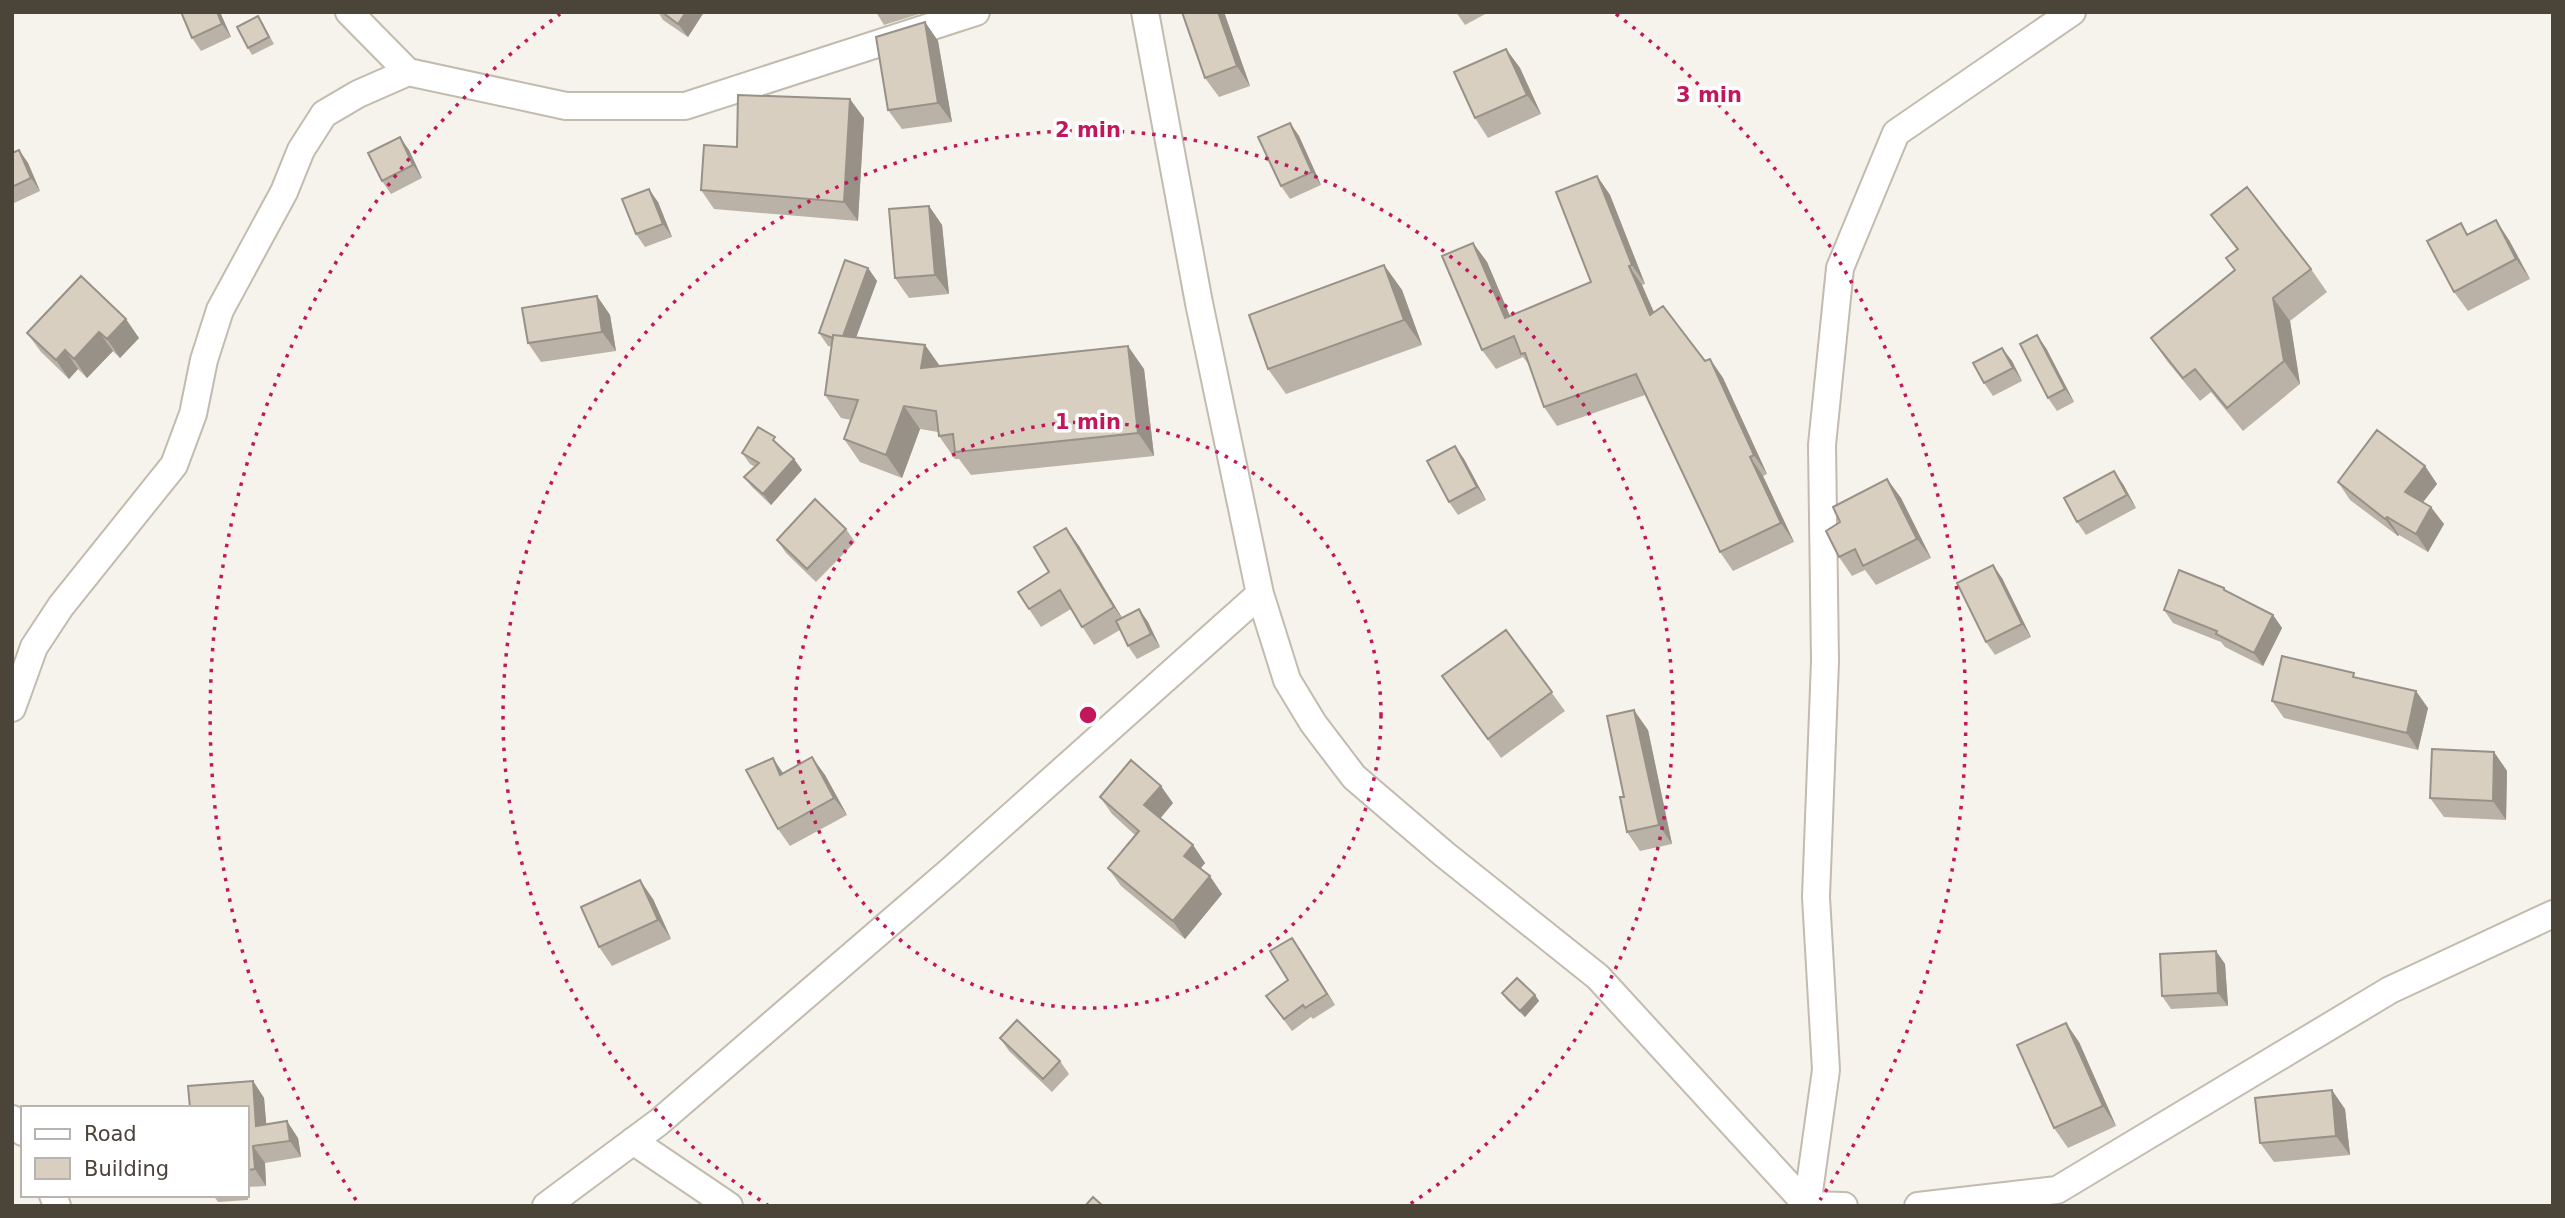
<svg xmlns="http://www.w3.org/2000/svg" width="2565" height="1218" font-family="'DejaVu Sans',sans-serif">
<rect width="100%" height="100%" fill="#f6f3ec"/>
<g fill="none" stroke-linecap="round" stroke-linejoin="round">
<defs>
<path id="street" d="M 349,12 L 408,72 L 566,106 L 685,106 L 976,12
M 1145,12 L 1199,303 L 1260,594 L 1287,680 L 1313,723 L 1354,777 L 1444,854 L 1598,977 L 1807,1205 L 1844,1206
M 12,708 L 34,647 L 61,606 L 174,465 L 193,414 L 204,360 L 220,310 L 284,192 L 301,150 L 324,114 L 358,94 L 408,72
M 12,1119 L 23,1132
M 633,1141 L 729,1206
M 53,1195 L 57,1206
M 546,1206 L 659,1122 L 950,871 L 1260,594
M 1807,1206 L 1826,1070 L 1816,897 L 1825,661 L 1822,445 L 1840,268 L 1896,133 L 2072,12
M 1918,1206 L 2057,1190 L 2390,990 L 2553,914"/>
</defs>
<use href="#street" stroke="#c2bbae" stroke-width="30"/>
<use href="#street" stroke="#fff" stroke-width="26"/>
</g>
<path fill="#bab2a6" d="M 220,12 L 231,37 L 201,51 L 192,38 Z
M 658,12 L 704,12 L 688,37 L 663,20 Z
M 876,12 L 918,12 L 919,14 L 884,25 Z
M 1224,12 L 1250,86 L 1219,97 L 1205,78 Z
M 1456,12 L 1489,12 L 1465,25 Z
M 262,22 L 274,44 L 252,55 L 248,48 Z
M 925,22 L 938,41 L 952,122 L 902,129 L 888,110 Z
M 1506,49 L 1520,68 L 1541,114 L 1488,138 L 1475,118 Z
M 864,118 L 858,221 L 714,209 L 701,190 L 737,147 Z
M 1290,123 L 1299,136 L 1321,185 L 1290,199 L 1281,186 Z
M 19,150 L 28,163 L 40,191 L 12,204 L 12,153 Z
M 409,150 L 422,178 L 391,194 L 382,181 Z
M 1597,176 L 1610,195 L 1645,284 L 1642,285 L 1654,312 L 1705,361 L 1710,359 L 1723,378 L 1767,474 L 1763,476 L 1794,542 L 1733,571 L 1720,552 L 1645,395 L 1557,426 L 1544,407 L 1529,365 L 1523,357 L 1496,369 L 1482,350 L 1473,243 L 1487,262 L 1510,317 L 1591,282 Z
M 658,202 L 672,237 L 645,247 L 636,234 Z
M 929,206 L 942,225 L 949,294 L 909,298 L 895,278 Z
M 2211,215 L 2311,269 L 2327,292 L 2290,321 L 2300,384 L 2243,431 L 2211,392 L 2200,401 L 2167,361 L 2151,338 L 2235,270 L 2226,258 L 2237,250 Z
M 2469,234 L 2509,240 L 2530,279 L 2468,311 L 2454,292 Z
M 1384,265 L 1402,290 L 1422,345 L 1286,394 L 1268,369 Z
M 868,268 L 877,281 L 856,337 L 925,345 L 940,366 L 1144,369 L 1154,456 L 971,475 L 959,459 L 955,459 L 939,436 L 938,432 L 920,429 L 902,478 L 860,462 L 844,439 L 851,420 L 841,418 L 825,395 L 832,347 L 828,346 L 819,333 Z
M 81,276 L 139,338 L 120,358 L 113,351 L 87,378 L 78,369 L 69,379 L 41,352 L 27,333 Z
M 597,296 L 610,315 L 616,351 L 541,362 L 528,343 Z
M 2002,348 L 2012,361 L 2022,381 L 1993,396 L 1984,383 Z
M 2046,348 L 2074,402 L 2057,411 L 2048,398 Z
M 1455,446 L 1464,459 L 1486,500 L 1458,515 L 1449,502 Z
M 782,449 L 794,459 L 802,470 L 771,505 L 752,487 L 744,477 L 755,467 L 750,464 L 742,453 Z
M 2425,466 L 2437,484 L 2423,502 L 2444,524 L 2428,552 L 2399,535 L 2398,536 L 2350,500 L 2338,482 Z
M 1887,479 L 1901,498 L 1931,558 L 1876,585 L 1865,570 L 1852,576 L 1839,557 L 1840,522 Z
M 2123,484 L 2136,508 L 2086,535 L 2077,522 Z
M 1066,528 L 1079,546 L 1122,618 L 1139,609 L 1148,622 L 1160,647 L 1137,659 L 1128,646 L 1120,630 L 1094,645 L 1071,609 L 1041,627 L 1029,609 L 1049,572 Z
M 846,529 L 855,542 L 816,582 L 786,553 L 777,540 Z
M 2002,578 L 2031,637 L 1995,655 L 1986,642 Z
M 2224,588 L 2228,592 L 2273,615 L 2282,628 L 2263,666 L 2225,647 L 2221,642 L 2173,623 L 2164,610 Z
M 1506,630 L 1565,711 L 1501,758 L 1442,676 Z
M 2357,678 L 2428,708 L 2418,750 L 2284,718 L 2272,701 Z
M 1648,730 L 1672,844 L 1640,851 L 1627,832 L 1624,797 Z
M 2494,752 L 2507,771 L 2506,820 L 2444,817 L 2430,798 Z
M 812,757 L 825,775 L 847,815 L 790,846 L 778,829 L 783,773 Z
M 1100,797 L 1173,803 L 1160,819 L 1193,845 L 1205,863 L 1200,869 L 1222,894 L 1185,939 L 1121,886 L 1108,868 L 1135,835 L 1112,814 Z
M 653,899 L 671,939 L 612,966 L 599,947 Z
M 1292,938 L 1335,1005 L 1313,1019 L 1311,1017 L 1292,1031 L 1266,996 L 1288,980 Z
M 2216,951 L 2225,964 L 2228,1006 L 2171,1009 L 2162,996 Z
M 1502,993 L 1535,995 L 1539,1001 L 1525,1017 L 1507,1000 Z
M 1000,1038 L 1060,1061 L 1069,1074 L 1052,1092 L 1009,1051 Z
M 2079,1042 L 2116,1126 L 2068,1148 L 2054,1128 Z
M 253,1081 L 264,1098 L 266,1124 L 298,1138 L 301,1157 L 265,1163 L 266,1186 L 247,1187 L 248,1200 L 218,1202 L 213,1195 L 247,1195 L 247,1108 Z
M 2345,1109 L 2350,1155 L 2274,1162 L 2260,1143 Z"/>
<path fill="#979187" d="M 217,12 L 220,12 L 231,37 L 222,24 Z
M 686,12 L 704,12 L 688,37 L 678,24 Z
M 1218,12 L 1224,12 L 1250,86 L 1237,66 Z
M 925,22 L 938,41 L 952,122 L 938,103 Z
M 1506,49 L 1520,68 L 1541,114 L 1527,95 Z
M 850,99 L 864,118 L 858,221 L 844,202 Z
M 1290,123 L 1299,136 L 1321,185 L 1312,172 Z
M 400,137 L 409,150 L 422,178 L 413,165 Z
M 19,150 L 28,163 L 40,191 L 31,178 Z
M 1597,176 L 1610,195 L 1645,284 L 1632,265 Z
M 649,189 L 658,202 L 672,237 L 663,224 Z
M 929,206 L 942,225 L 949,294 L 935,275 Z
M 2496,220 L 2509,240 L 2530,279 L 2516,259 Z
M 1473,243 L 1487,262 L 1519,337 L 1505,318 Z
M 1384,265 L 1402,290 L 1422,345 L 1404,320 Z
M 1629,266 L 1642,285 L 1663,334 L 1650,315 Z
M 868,268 L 877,281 L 850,354 L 841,341 Z
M 597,296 L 610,315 L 616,351 L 602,332 Z
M 2273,298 L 2290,321 L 2300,384 L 2284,361 Z
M 126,319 L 139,338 L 120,358 L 107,339 Z
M 99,332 L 113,351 L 87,378 L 74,359 Z
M 2037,335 L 2046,348 L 2074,402 L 2065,389 Z
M 925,345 L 941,368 L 921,368 Z
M 1128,346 L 1144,369 L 1154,456 L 1138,433 Z
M 2002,348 L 2012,361 L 2022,381 L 2013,368 Z
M 65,350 L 78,369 L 69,379 L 56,360 Z
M 1710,359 L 1723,378 L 1767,474 L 1754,455 Z
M 904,406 L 920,429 L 902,478 L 886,455 Z
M 1455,446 L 1464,459 L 1486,500 L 1477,487 Z
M 1750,457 L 1763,476 L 1794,542 L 1781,523 Z
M 794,459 L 802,470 L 771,505 L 763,494 Z
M 2425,466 L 2437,484 L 2417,510 L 2405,492 Z
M 2114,471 L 2123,484 L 2136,508 L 2127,495 Z
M 1887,479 L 1901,498 L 1931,558 L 1917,539 Z
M 2431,507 L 2444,524 L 2428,552 L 2416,534 Z
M 2387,517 L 2399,535 L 2398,536 L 2385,519 Z
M 1066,528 L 1079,546 L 1127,626 L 1114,607 Z
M 1993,565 L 2002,578 L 2031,637 L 2022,624 Z
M 1139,609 L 1148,622 L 1160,647 L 1151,634 Z
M 2273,615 L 2282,628 L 2263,666 L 2254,653 Z
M 2416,691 L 2428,708 L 2418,750 L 2407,733 Z
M 1634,710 L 1648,730 L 1672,844 L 1659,825 Z
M 2494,752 L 2507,771 L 2506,820 L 2493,801 Z
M 812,757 L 825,775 L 847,815 L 834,798 Z
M 773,758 L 785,776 L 780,775 Z
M 1161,786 L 1173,803 L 1156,823 L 1144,805 Z
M 1193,845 L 1205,863 L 1197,873 L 1184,856 Z
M 1210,876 L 1222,894 L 1185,939 L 1173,921 Z
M 640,880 L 653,899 L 671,939 L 658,920 Z
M 1292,938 L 1300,949 L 1335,1005 L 1327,994 Z
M 2216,951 L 2225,964 L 2228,1006 L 2218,993 Z
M 1535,995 L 1539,1001 L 1525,1017 L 1520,1011 Z
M 2066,1023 L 2079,1042 L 2116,1126 L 2103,1106 Z
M 253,1081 L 264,1098 L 268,1143 L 256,1126 Z
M 2332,1090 L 2345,1109 L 2350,1155 L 2336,1136 Z
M 287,1121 L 298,1138 L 301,1157 L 290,1141 Z
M 253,1146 L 265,1163 L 266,1186 L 255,1169 Z"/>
<path fill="#d8cfc1" stroke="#979187" stroke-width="2" d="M 181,12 L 217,12 L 222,24 L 192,38 Z
M 662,12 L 686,12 L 678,24 Z
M 1182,12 L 1218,12 L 1237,66 L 1205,78 Z
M 258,16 L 269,37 L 248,48 L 237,27 Z
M 925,22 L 938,103 L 888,110 L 876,37 Z
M 1506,49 L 1527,95 L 1475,118 L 1454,72 Z
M 738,95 L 850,99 L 844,202 L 701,190 L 704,145 L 737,147 Z
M 1290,123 L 1312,172 L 1281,186 L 1258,137 Z
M 400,137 L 413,165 L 382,181 L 368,153 Z
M 19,150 L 31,178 L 12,187 L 12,153 Z
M 1597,176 L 1632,265 L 1629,266 L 1650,315 L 1663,306 L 1705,361 L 1710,359 L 1754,455 L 1750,457 L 1781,523 L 1720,552 L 1636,374 L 1544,407 L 1525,353 L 1521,354 L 1514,336 L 1482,350 L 1442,256 L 1473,243 L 1505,318 L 1591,282 L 1556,192 Z
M 2247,187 L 2311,269 L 2273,298 L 2284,361 L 2227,408 L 2195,369 L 2183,378 L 2151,338 L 2235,270 L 2226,258 L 2238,249 L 2211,215 Z
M 649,189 L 663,224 L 636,234 L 622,199 Z
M 929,206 L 935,275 L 895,278 L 889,209 Z
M 2496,220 L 2516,259 L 2454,292 L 2427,241 L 2461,223 L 2467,235 Z
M 845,260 L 868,268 L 843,336 L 833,335 L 833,338 L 819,333 Z
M 1384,265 L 1404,320 L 1268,369 L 1249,315 Z
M 81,276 L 126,319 L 107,339 L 99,332 L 74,359 L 65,350 L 56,360 L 27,333 Z
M 597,296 L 602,332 L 528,343 L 522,308 Z
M 833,335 L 925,345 L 921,368 L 1128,346 L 1138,433 L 955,452 L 953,434 L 939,436 L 936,411 L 904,406 L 886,455 L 844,439 L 858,400 L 825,395 Z
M 2037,335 L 2065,389 L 2048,398 L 2020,344 Z
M 2002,348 L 2013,368 L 1984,383 L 1973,363 Z
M 758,427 L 775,437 L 773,440 L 794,459 L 763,494 L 744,477 L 759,463 L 742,453 Z
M 2377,430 L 2425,466 L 2405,492 L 2431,507 L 2416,534 L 2387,517 L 2385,519 L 2338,482 Z
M 1455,446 L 1477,487 L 1449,502 L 1427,461 Z
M 2114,471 L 2127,495 L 2077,522 L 2064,498 Z
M 1887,479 L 1917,539 L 1863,566 L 1855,549 L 1839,557 L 1826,531 L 1840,522 L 1833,507 Z
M 815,499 L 846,529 L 807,569 L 777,540 Z
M 1066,528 L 1114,607 L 1082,627 L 1060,590 L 1029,609 L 1018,592 L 1049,572 L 1034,547 Z
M 1993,565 L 2022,624 L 1986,642 L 1957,583 Z
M 2179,570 L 2224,588 L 2224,590 L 2273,615 L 2254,653 L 2216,634 L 2217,631 L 2164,610 Z
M 1139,609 L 1151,634 L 1128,646 L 1116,621 Z
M 1506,630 L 1552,692 L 1488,739 L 1442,676 Z
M 2282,656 L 2354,673 L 2353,677 L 2416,691 L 2407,733 L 2272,701 Z
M 1634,710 L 1659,825 L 1627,832 L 1620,797 L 1624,797 L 1607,716 Z
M 2432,749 L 2494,752 L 2493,801 L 2430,798 Z
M 812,757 L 834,798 L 778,829 L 746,770 L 773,758 L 780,775 Z
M 1131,760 L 1161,786 L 1144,805 L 1193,845 L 1184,856 L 1210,876 L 1173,921 L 1108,868 L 1139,831 L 1100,797 Z
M 640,880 L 658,920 L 599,947 L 581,907 Z
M 1292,938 L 1327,994 L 1305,1008 L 1303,1005 L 1284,1019 L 1266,996 L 1288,980 L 1270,951 Z
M 2216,951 L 2218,993 L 2162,996 L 2160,954 Z
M 1517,978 L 1535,995 L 1520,1011 L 1502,993 Z
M 1017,1020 L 1060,1061 L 1043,1079 L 1000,1038 Z
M 2066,1023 L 2103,1106 L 2054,1128 L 2017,1045 Z
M 253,1081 L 256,1126 L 287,1121 L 290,1141 L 253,1146 L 255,1169 L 247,1170 L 247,1108 L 190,1108 L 188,1086 Z
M 2332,1090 L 2336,1136 L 2260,1143 L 2255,1098 Z
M 1093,1197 L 1103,1206 L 1085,1206 Z"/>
<g fill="none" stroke="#c2185b" stroke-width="3.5" stroke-dasharray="3.5 7">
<circle cx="1088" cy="715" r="293"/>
<path d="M769 1206A585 585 0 1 1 1407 1206"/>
<path d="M356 1200A878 878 0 0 1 560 14M1616 14A878 878 0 0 1 1820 1200"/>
</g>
<circle cx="1088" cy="715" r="10" fill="#c2185b" stroke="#fff" stroke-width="3.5"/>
<g font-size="21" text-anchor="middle" font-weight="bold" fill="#c2185b" stroke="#fff" stroke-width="7" stroke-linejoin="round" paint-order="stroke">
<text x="1709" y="102">3 min</text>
<text x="1088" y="137">2 min</text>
<text x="1088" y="429">1 min</text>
</g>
<rect width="2565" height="1218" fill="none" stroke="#4b4439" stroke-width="28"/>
<rect x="21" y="1106" width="228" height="91" fill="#ffffff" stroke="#b7b4b0" stroke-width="2"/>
<rect x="35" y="1129" width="35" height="10" fill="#ffffff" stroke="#b7b4b0" stroke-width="2"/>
<text x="84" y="1141" font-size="21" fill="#4b4439">Road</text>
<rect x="35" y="1158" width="35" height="21" fill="#d8cfc1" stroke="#b7b4b0" stroke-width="2"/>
<text x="84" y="1176" font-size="21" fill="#4b4439">Building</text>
</svg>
